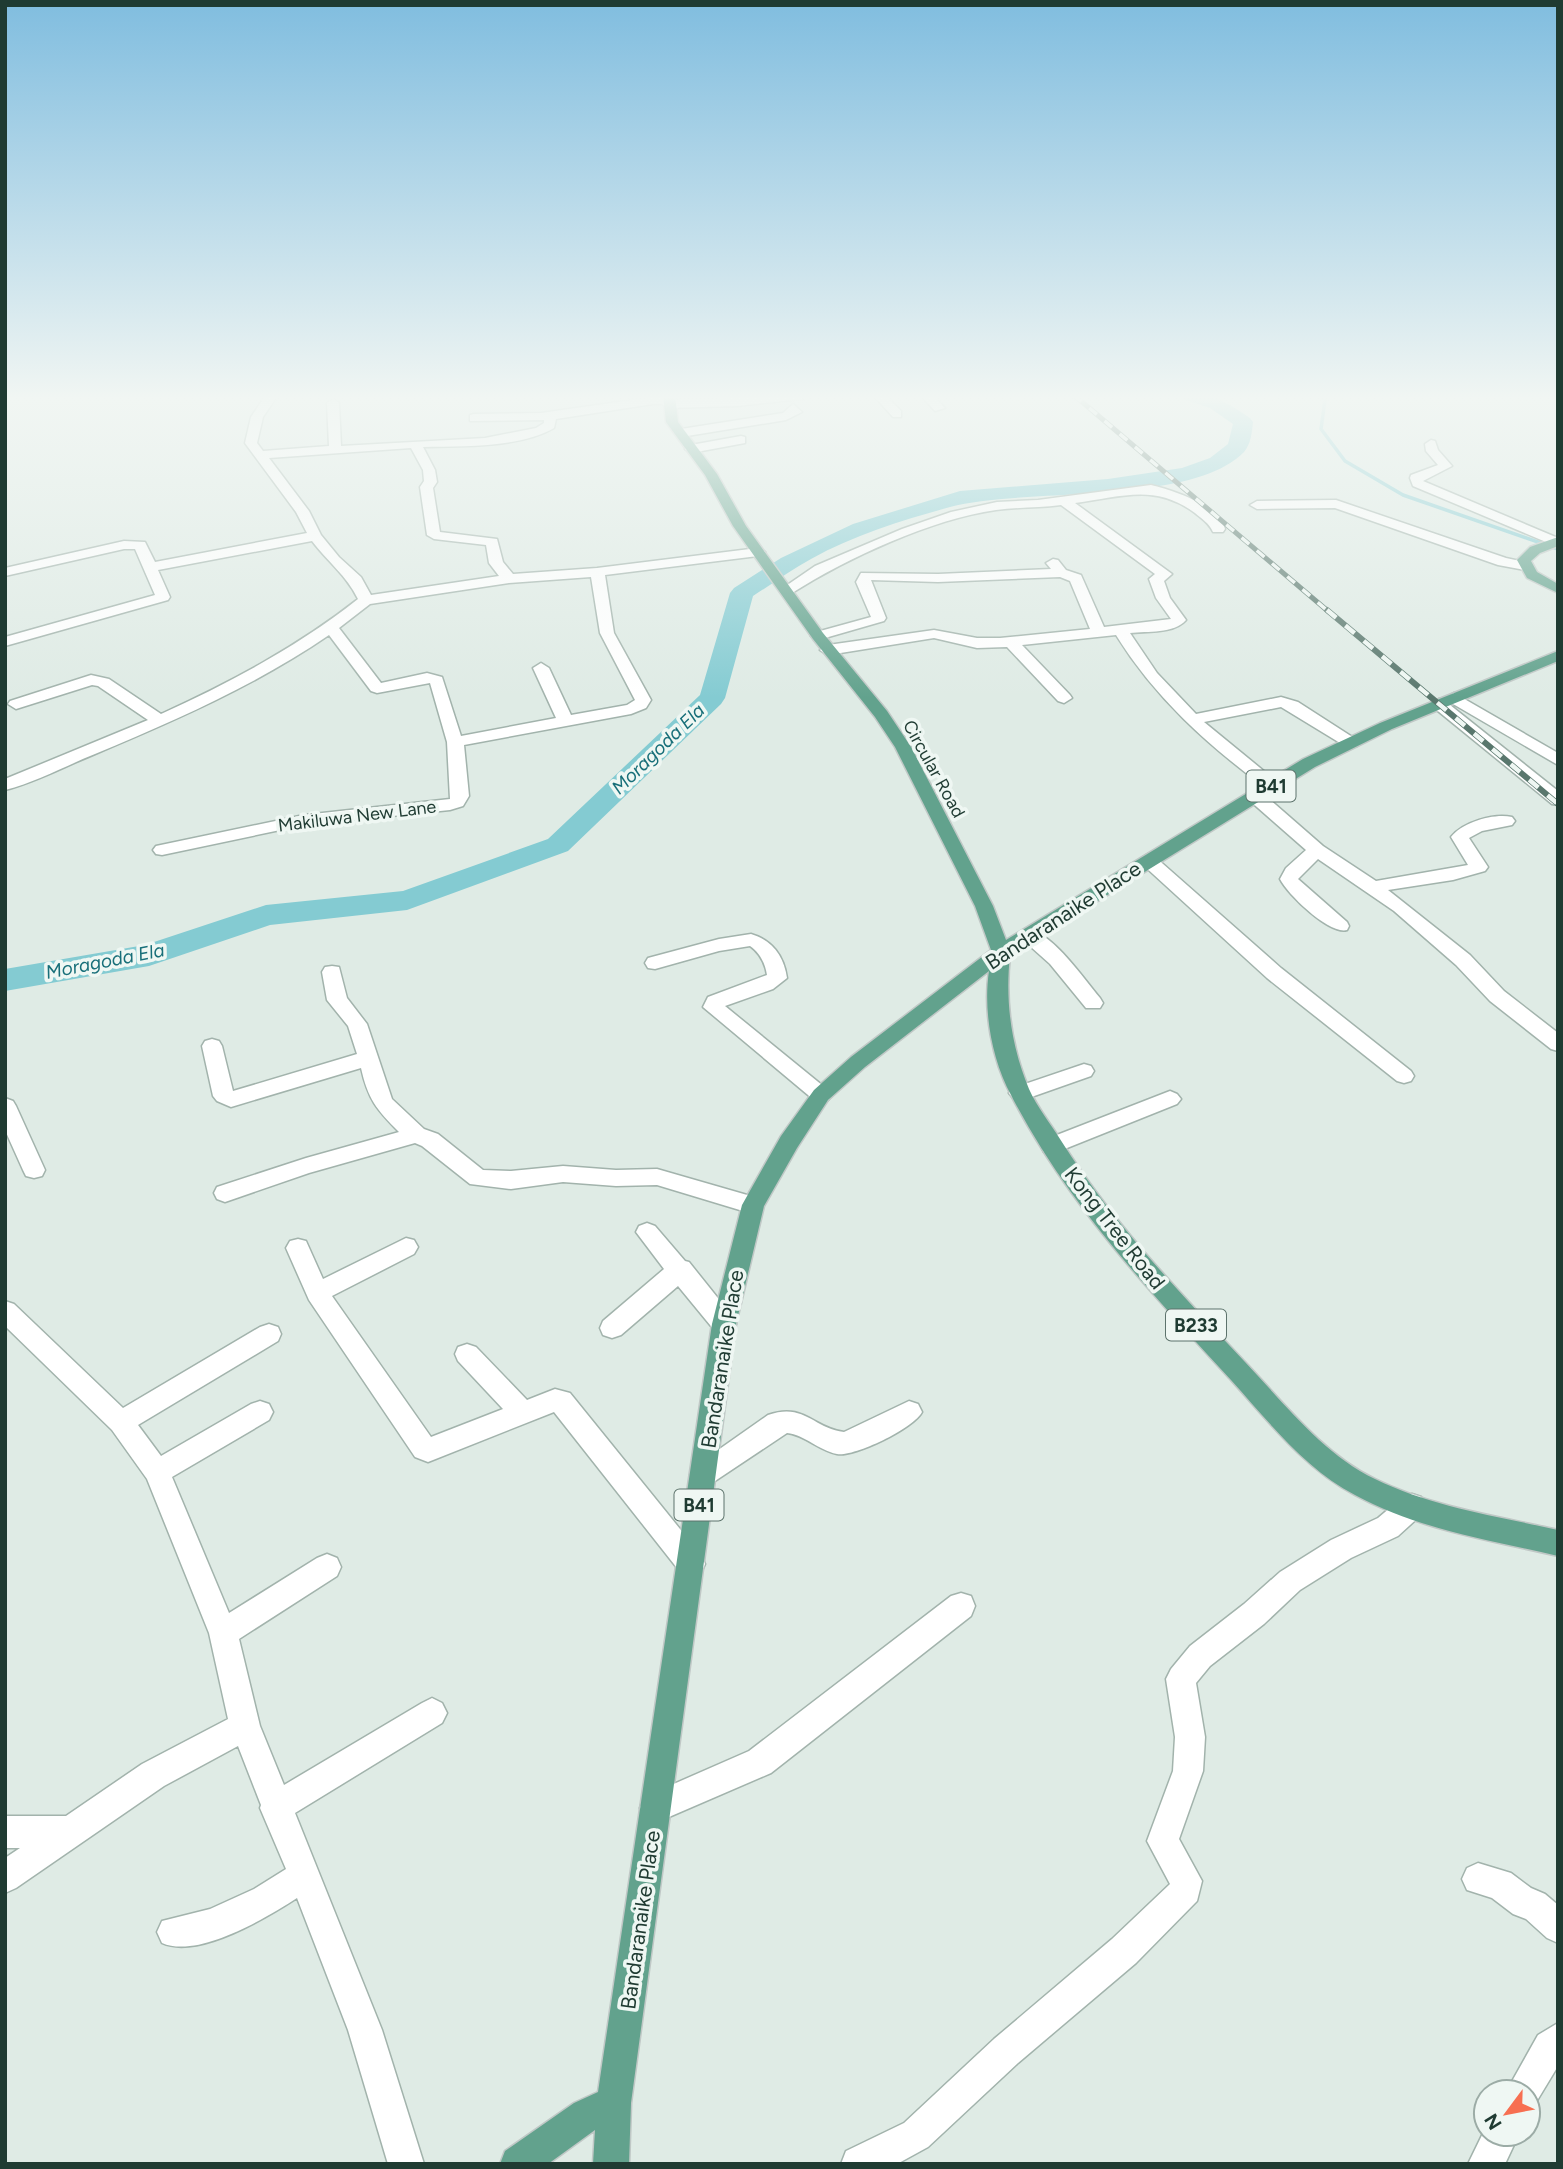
<svg xmlns="http://www.w3.org/2000/svg" width="1563" height="2169" font-family="Figtree,sans-serif">
<rect width="100%" height="100%" fill="#dfebe5"/>
<g fill="none" stroke-linecap="round" stroke-linejoin="round">
<path stroke="#84cbd2" stroke-width="3.5" d="M 1319,395 L 1325,400 L 1321,429 L 1345,461 L 1403,495 L 1558,549"/>
<path fill="#84cbd2" fill-rule="evenodd" d="M 1180,395 C 1213,394 1224,400 1250,418 L 1253,422 C 1252,432 1251,444 1244,452 C 1191,506 1025,487 950,507 C 903,520 854,535 811,559 C 791,570 772,584 753,596 L 725,698 L 721,704 L 568,851 L 407,910 L 270,925 L 149,966 L 5,991 L 5,969 L 145,945 L 266,905 L 403,891 L 548,839 L 700,695 L 730,593 L 734,588 L 781,558 L 853,524 L 960,491 L 1108,479 L 1182,468 L 1210,458 L 1228,444 L 1233,424 L 1210,408 L 1183,399 Z"/>
<defs>
<path id="minor" d="M 266,395 L 278,395 L 263,417 L 257,443 L 263,451 L 329,446 L 327,403 L 333,399 L 339,403 L 341,446 L 485,438 L 536,428 L 544,423 L 544,420 L 470,421 L 470,415 L 474,414 L 541,413 L 653,397 L 668,396 L 674,400 L 808,395 L 802,399 L 737,406 L 668,408 L 662,404 L 653,404 L 556,419 L 554,428 C 520,448 463,446 423,447 L 435,470 L 437,482 L 433,488 L 440,532 L 497,539 L 503,562 L 513,574 L 597,568 L 758,548 L 765,552 L 758,556 L 605,575 L 614,633 L 651,700 L 646,708 L 631,714 L 464,745 L 469,796 L 463,806 L 450,810 L 304,825 L 162,855 L 156,854 L 153,850 L 156,846 L 304,815 L 450,799 L 447,742 L 430,683 L 377,693 L 371,691 L 329,635 C 256,685 176,720 95,754 C 65,766 37,782 5,790 L 5,779 L 148,720 L 98,686 L 92,685 L 16,709 L 8,704 L 10,701 L 91,675 L 109,679 L 161,714 C 231,682 297,647 358,599 C 347,576 327,561 312,541 L 158,570 L 170,597 L 168,600 L 5,646 L 5,637 L 155,595 L 135,549 L 124,549 L 5,576 L 5,568 L 124,541 L 145,542 L 155,562 L 307,533 L 296,512 L 245,443 L 251,417 ZM 411,448 L 423,470 L 424,481 L 420,487 L 427,535 L 434,539 L 486,545 L 489,563 L 499,576 L 371,595 L 361,577 L 339,557 L 321,535 L 309,511 L 269,458 ZM 591,577 L 600,633 L 635,700 L 627,705 L 571,715 L 549,668 L 541,663 L 533,668 L 556,718 L 461,736 L 442,677 L 427,673 L 381,683 L 339,628 L 370,604 L 509,583 Z
M 873,395 L 885,395 L 901,411 L 901,417 L 893,417 Z
M 920,395 L 932,395 L 945,408 L 935,411 Z
M 793,404 L 802,412 L 786,420 L 681,437 L 675,433 L 681,429 L 783,413 Z
M 741,436 L 745,437 L 745,443 L 691,453 L 685,449 L 691,445 Z
M 1431,440 L 1435,441 L 1438,450 L 1452,466 L 1423,481 L 1558,538 L 1558,547 L 1413,486 L 1410,478 L 1411,475 L 1438,465 L 1426,451 L 1425,444 Z
M 1151,485 C 1172,490 1219,505 1225,529 L 1223,532 L 1213,532 C 1209,523 1202,519 1195,513 C 1155,483 1121,497 1075,503 L 1172,574 L 1164,581 L 1170,598 L 1186,620 C 1174,634 1147,631 1130,633 L 1157,673 L 1196,714 L 1281,697 L 1298,702 L 1357,740 L 1359,743 L 1357,746 L 1345,746 L 1281,707 L 1204,722 L 1281,785 L 1279,789 L 1267,789 C 1208,745 1155,698 1116,635 L 1022,645 L 1070,695 L 1072,698 L 1064,703 L 1058,701 L 1007,647 L 977,648 L 934,638 L 828,655 L 820,650 L 828,645 L 934,630 L 977,638 L 1000,638 L 1090,629 L 1070,581 L 1060,577 L 938,582 L 871,580 L 886,618 L 884,621 L 818,640 L 811,636 L 813,633 L 871,617 L 856,582 L 861,573 L 938,574 L 1051,569 L 1046,563 L 1053,559 L 1058,560 L 1066,570 L 1081,575 L 1104,627 L 1171,619 L 1156,598 L 1149,579 L 1155,574 L 1061,505 C 1040,508 1018,507 996,510 C 932,519 847,558 792,593 L 787,594 L 780,590 L 815,566 L 902,529 L 951,512 L 997,502 L 1038,500 Z
M 1336,500 L 1506,558 L 1530,563 L 1532,566 L 1525,570 L 1498,565 L 1335,508 L 1257,509 L 1250,505 L 1257,501 Z
M 1454,693 L 1558,753 L 1558,765 L 1448,701 L 1446,698 Z
M 1439,699 L 1445,701 L 1558,791 L 1558,805 L 1552,804 L 1433,707 L 1431,704 Z
M 1255,791 L 1261,792 L 1323,846 L 1376,881 L 1468,865 L 1451,837 C 1463,822 1494,813 1512,817 L 1515,821 L 1512,825 L 1482,831 L 1469,838 L 1488,867 L 1485,871 L 1453,880 L 1388,890 L 1470,955 L 1504,991 L 1558,1033 L 1558,1051 L 1551,1049 L 1490,1001 L 1456,965 L 1394,911 L 1318,859 L 1298,879 L 1347,922 L 1349,926 L 1347,930 C 1330,935 1288,895 1280,879 L 1286,868 L 1306,850 L 1249,800 L 1246,796 L 1249,792 Z
M 1148,854 L 1154,856 L 1281,968 L 1411,1071 L 1414,1076 L 1411,1081 L 1404,1083 L 1397,1081 L 1267,978 L 1142,864 L 1139,860 Z
M 1029,929 C 1055,936 1083,978 1100,998 L 1103,1003 L 1100,1008 L 1086,1008 L 1050,964 L 1022,939 L 1020,935 L 1022,931 Z
M 751,934 C 772,940 784,956 787,978 L 773,989 L 725,1006 L 828,1090 L 832,1095 L 828,1100 L 821,1103 L 814,1100 L 703,1007 L 708,997 L 767,975 C 765,963 760,953 750,946 L 719,951 L 655,969 L 648,968 L 645,963 L 648,958 L 719,939 Z
M 332,966 L 339,967 L 347,998 L 367,1024 L 392,1099 L 424,1129 L 438,1134 L 483,1170 L 511,1171 L 563,1166 L 616,1170 L 657,1169 L 761,1199 L 764,1205 L 761,1211 L 753,1214 L 657,1185 L 616,1186 L 563,1182 L 511,1189 L 470,1184 L 422,1146 L 415,1143 L 309,1173 L 225,1202 L 217,1199 L 214,1193 L 217,1187 L 306,1158 L 399,1132 C 376,1109 368,1099 361,1068 L 231,1107 L 217,1101 L 213,1096 L 202,1046 L 205,1041 L 212,1039 L 219,1041 L 222,1046 L 233,1091 L 357,1054 L 348,1026 L 327,1000 L 322,972 L 325,967 Z
M 1084,1064 L 1091,1066 L 1094,1071 L 1091,1076 L 1020,1101 L 1013,1098 L 1009,1093 L 1013,1088 Z
M 1170,1091 L 1177,1094 L 1181,1099 L 1177,1104 L 1052,1154 L 1044,1152 L 1041,1146 L 1044,1140 Z
M 5,1098 L 13,1101 L 16,1106 L 45,1170 L 42,1176 L 34,1178 L 26,1176 L 23,1170 L 5,1130 Z
M 647,1223 L 655,1226 L 685,1261 L 689,1262 L 733,1317 L 736,1324 L 733,1331 L 724,1334 L 715,1331 L 678,1286 L 621,1335 L 612,1338 L 603,1335 L 600,1328 L 603,1321 L 664,1269 L 636,1232 L 639,1226 Z
M 406,1238 L 414,1240 L 418,1247 L 414,1254 L 332,1296 L 431,1437 L 503,1409 L 458,1361 L 455,1354 L 458,1347 L 467,1344 L 476,1347 L 527,1400 L 555,1389 L 570,1393 L 701,1555 L 705,1564 L 701,1573 L 691,1577 L 681,1573 L 554,1412 L 428,1462 L 415,1457 L 309,1300 L 286,1248 L 290,1241 L 298,1239 L 306,1241 L 323,1279 Z
M 5,1301 L 14,1304 L 123,1408 L 260,1327 L 269,1324 L 278,1327 L 281,1334 L 278,1341 L 138,1425 L 161,1456 L 251,1404 L 260,1401 L 269,1404 L 273,1412 L 269,1420 L 172,1477 L 229,1613 L 317,1558 L 327,1554 L 337,1558 L 341,1567 L 337,1576 L 239,1639 L 260,1726 L 284,1785 L 422,1703 L 432,1698 L 442,1703 L 447,1713 L 442,1723 L 295,1813 L 382,2030 L 424,2164 L 388,2164 L 348,2030 L 297,1898 C 266,1918 198,1959 162,1943 L 157,1932 L 162,1921 L 210,1909 L 254,1889 L 286,1869 L 260,1808 L 261,1805 L 238,1746 L 164,1786 L 16,1888 L 5,1893 L 5,1858 L 20,1848 L 5,1848 L 5,1816 L 66,1816 L 142,1764 L 228,1719 L 209,1633 L 147,1479 L 112,1430 L 5,1326 Z
M 909,1401 L 918,1404 L 922,1412 C 914,1428 855,1457 837,1454 C 818,1450 805,1435 787,1433 L 712,1483 L 703,1487 L 694,1483 L 690,1475 L 694,1467 L 768,1415 C 804,1402 813,1428 844,1432 Z
M 1412,1494 L 1421,1497 L 1425,1506 L 1421,1515 L 1398,1536 L 1351,1558 L 1300,1590 L 1264,1624 L 1210,1666 L 1196,1683 L 1205,1737 L 1203,1771 L 1179,1839 L 1202,1881 L 1197,1901 L 1136,1963 L 1018,2063 L 928,2147 L 897,2164 L 841,2164 L 846,2151 L 904,2123 L 994,2039 L 1112,1939 L 1170,1884 L 1147,1841 L 1173,1771 L 1175,1737 L 1166,1679 L 1171,1669 L 1190,1646 L 1244,1604 L 1280,1572 L 1331,1540 L 1378,1518 L 1403,1497 Z
M 961,1593 L 971,1596 L 975,1606 L 971,1616 L 771,1773 L 655,1823 L 644,1819 L 640,1808 L 644,1797 L 749,1751 L 951,1596 Z
M 1478,1863 L 1511,1873 L 1531,1888 L 1545,1894 L 1558,1905 L 1558,1943 L 1547,1938 L 1526,1919 L 1513,1914 L 1492,1898 L 1467,1890 L 1462,1879 L 1467,1868 Z
M 1558,2023 L 1558,2066 L 1535,2104 L 1528,2107 L 1528,2092 L 1506,2092 L 1538,2035 Z
M 1486,2127 L 1486,2134 L 1519,2134 L 1505,2164 L 1468,2164 Z"/>
<path id="major" d="M 663,395 L 675,395 L 678,422 L 717,474 L 746,526 L 823,633 L 887,711 L 911,747 L 993,906 L 1006,940 L 1303,759 L 1380,723 L 1558,651 L 1558,661 L 1392,729 L 1315,767 L 1010,955 C 1005,1001 1011,1046 1029,1089 C 1037,1107 1050,1123 1060,1139 C 1111,1221 1179,1292 1245,1362 C 1284,1403 1323,1454 1375,1479 C 1432,1507 1496,1516 1558,1530 L 1558,1556 C 1490,1540 1417,1529 1355,1495 C 1305,1469 1268,1421 1231,1380 C 1150,1292 1066,1202 1011,1095 C 992,1060 983,1011 989,971 L 865,1067 L 828,1100 L 797,1148 L 764,1206 L 736,1324 L 631,2103 L 629,2164 L 593,2164 L 595,2130 L 548,2164 L 500,2164 L 505,2151 L 574,2103 L 598,2092 L 712,1324 L 742,1205 L 781,1136 L 814,1090 L 851,1057 L 991,950 L 975,906 L 895,747 L 875,717 L 813,639 L 733,526 L 705,475 L 666,422 Z
M 1558,537 L 1558,546 L 1540,553 L 1531,561 L 1537,572 L 1558,584 L 1558,593 L 1527,578 L 1517,560 L 1530,547 Z"/>
</defs>
<use href="#minor" stroke="#a2b3ac" stroke-width="3"/>
<use href="#major" stroke="#c0c8c6" stroke-width="3"/>
<use href="#minor" fill="#fff" fill-rule="evenodd"/>
<use href="#major" fill="#62a28d" fill-rule="evenodd"/>
<defs>
<path id="rail-far1" d="M 1074,395 L 1329,612"/>
<path id="rail" d="M 1327,610 L 1558,804"/>
</defs>
<use href="#rail-far1" stroke="#59776d" stroke-width="5"/>
<use href="#rail" stroke="#59776d" stroke-width="6"/>
<use href="#rail-far1" stroke="#eff7f3" stroke-width="3.5" stroke-dasharray="10" stroke-linecap="butt"/>
<use href="#rail" stroke="#eff7f3" stroke-width="4.5" stroke-dasharray="12" stroke-linecap="butt"/>
</g>
<linearGradient id="sky" x2="0" y2="1"><stop stop-color="#80bddf"/><stop offset="0.57" stop-color="#f1f6f3"/><stop offset="1" stop-color="#f1f6f3" stop-opacity="0"/></linearGradient>
<rect width="1563" height="698" fill="url(#sky)"/>
<g text-anchor="middle" dominant-baseline="central" stroke-width="7" stroke-linejoin="round" paint-order="stroke">
<g font-size="18" fill="#1f3b32" stroke="#eff7f3">
<text transform="translate(934 769) rotate(61)">Circular Road</text>
<text transform="translate(357 816) rotate(-7)">Makiluwa New Lane</text>
</g>
<g font-size="19" font-style="italic" fill="#186f79" stroke="#eff7f3">
<text transform="translate(658 749) rotate(-44)">Moragoda Ela</text>
<text transform="translate(105 961) rotate(-11)">Moragoda Ela</text>
</g>
<g fill="#eff7f3" stroke="#5d736c" stroke-width="2">
<rect x="1246.5" y="770.5" width="49" height="31" rx="5"/>
<rect x="1166" y="1309.5" width="60" height="31" rx="5"/>
<rect x="674.5" y="1489.5" width="49" height="31" rx="5"/>
</g>
<g font-size="19" font-weight="bold" fill="#1f3b32">
<text x="1271" y="786">B41</text>
<text x="1196" y="1325">B233</text>
<text x="699" y="1505">B41</text>
</g>
<g font-size="21" fill="#1f3b32" stroke="#eff7f3">
<text transform="translate(1063 915) rotate(-33)">Bandaranaike Place</text>
<text transform="translate(1115 1228) rotate(52)">Kong Tree Road</text>
<text transform="translate(722 1359) rotate(-81)">Bandaranaike Place</text>
<text transform="translate(640 1920) rotate(-82)">Bandaranaike Place</text>
</g>
</g>
<rect width="1563" height="2169" fill="none" stroke="#1f3b32" stroke-width="14"/>
<g transform="translate(1507 2113) rotate(238)"><circle r="33" fill="#eff7f3" stroke="#9caca6" stroke-width="2"/>
<path d="M0-5L12 26L0 18L-12 26Z" fill="#f76f51"/>
<text y="-10" font-size="19" font-weight="bold" text-anchor="middle" fill="#1f3b32">N</text>
</g>
</svg>
